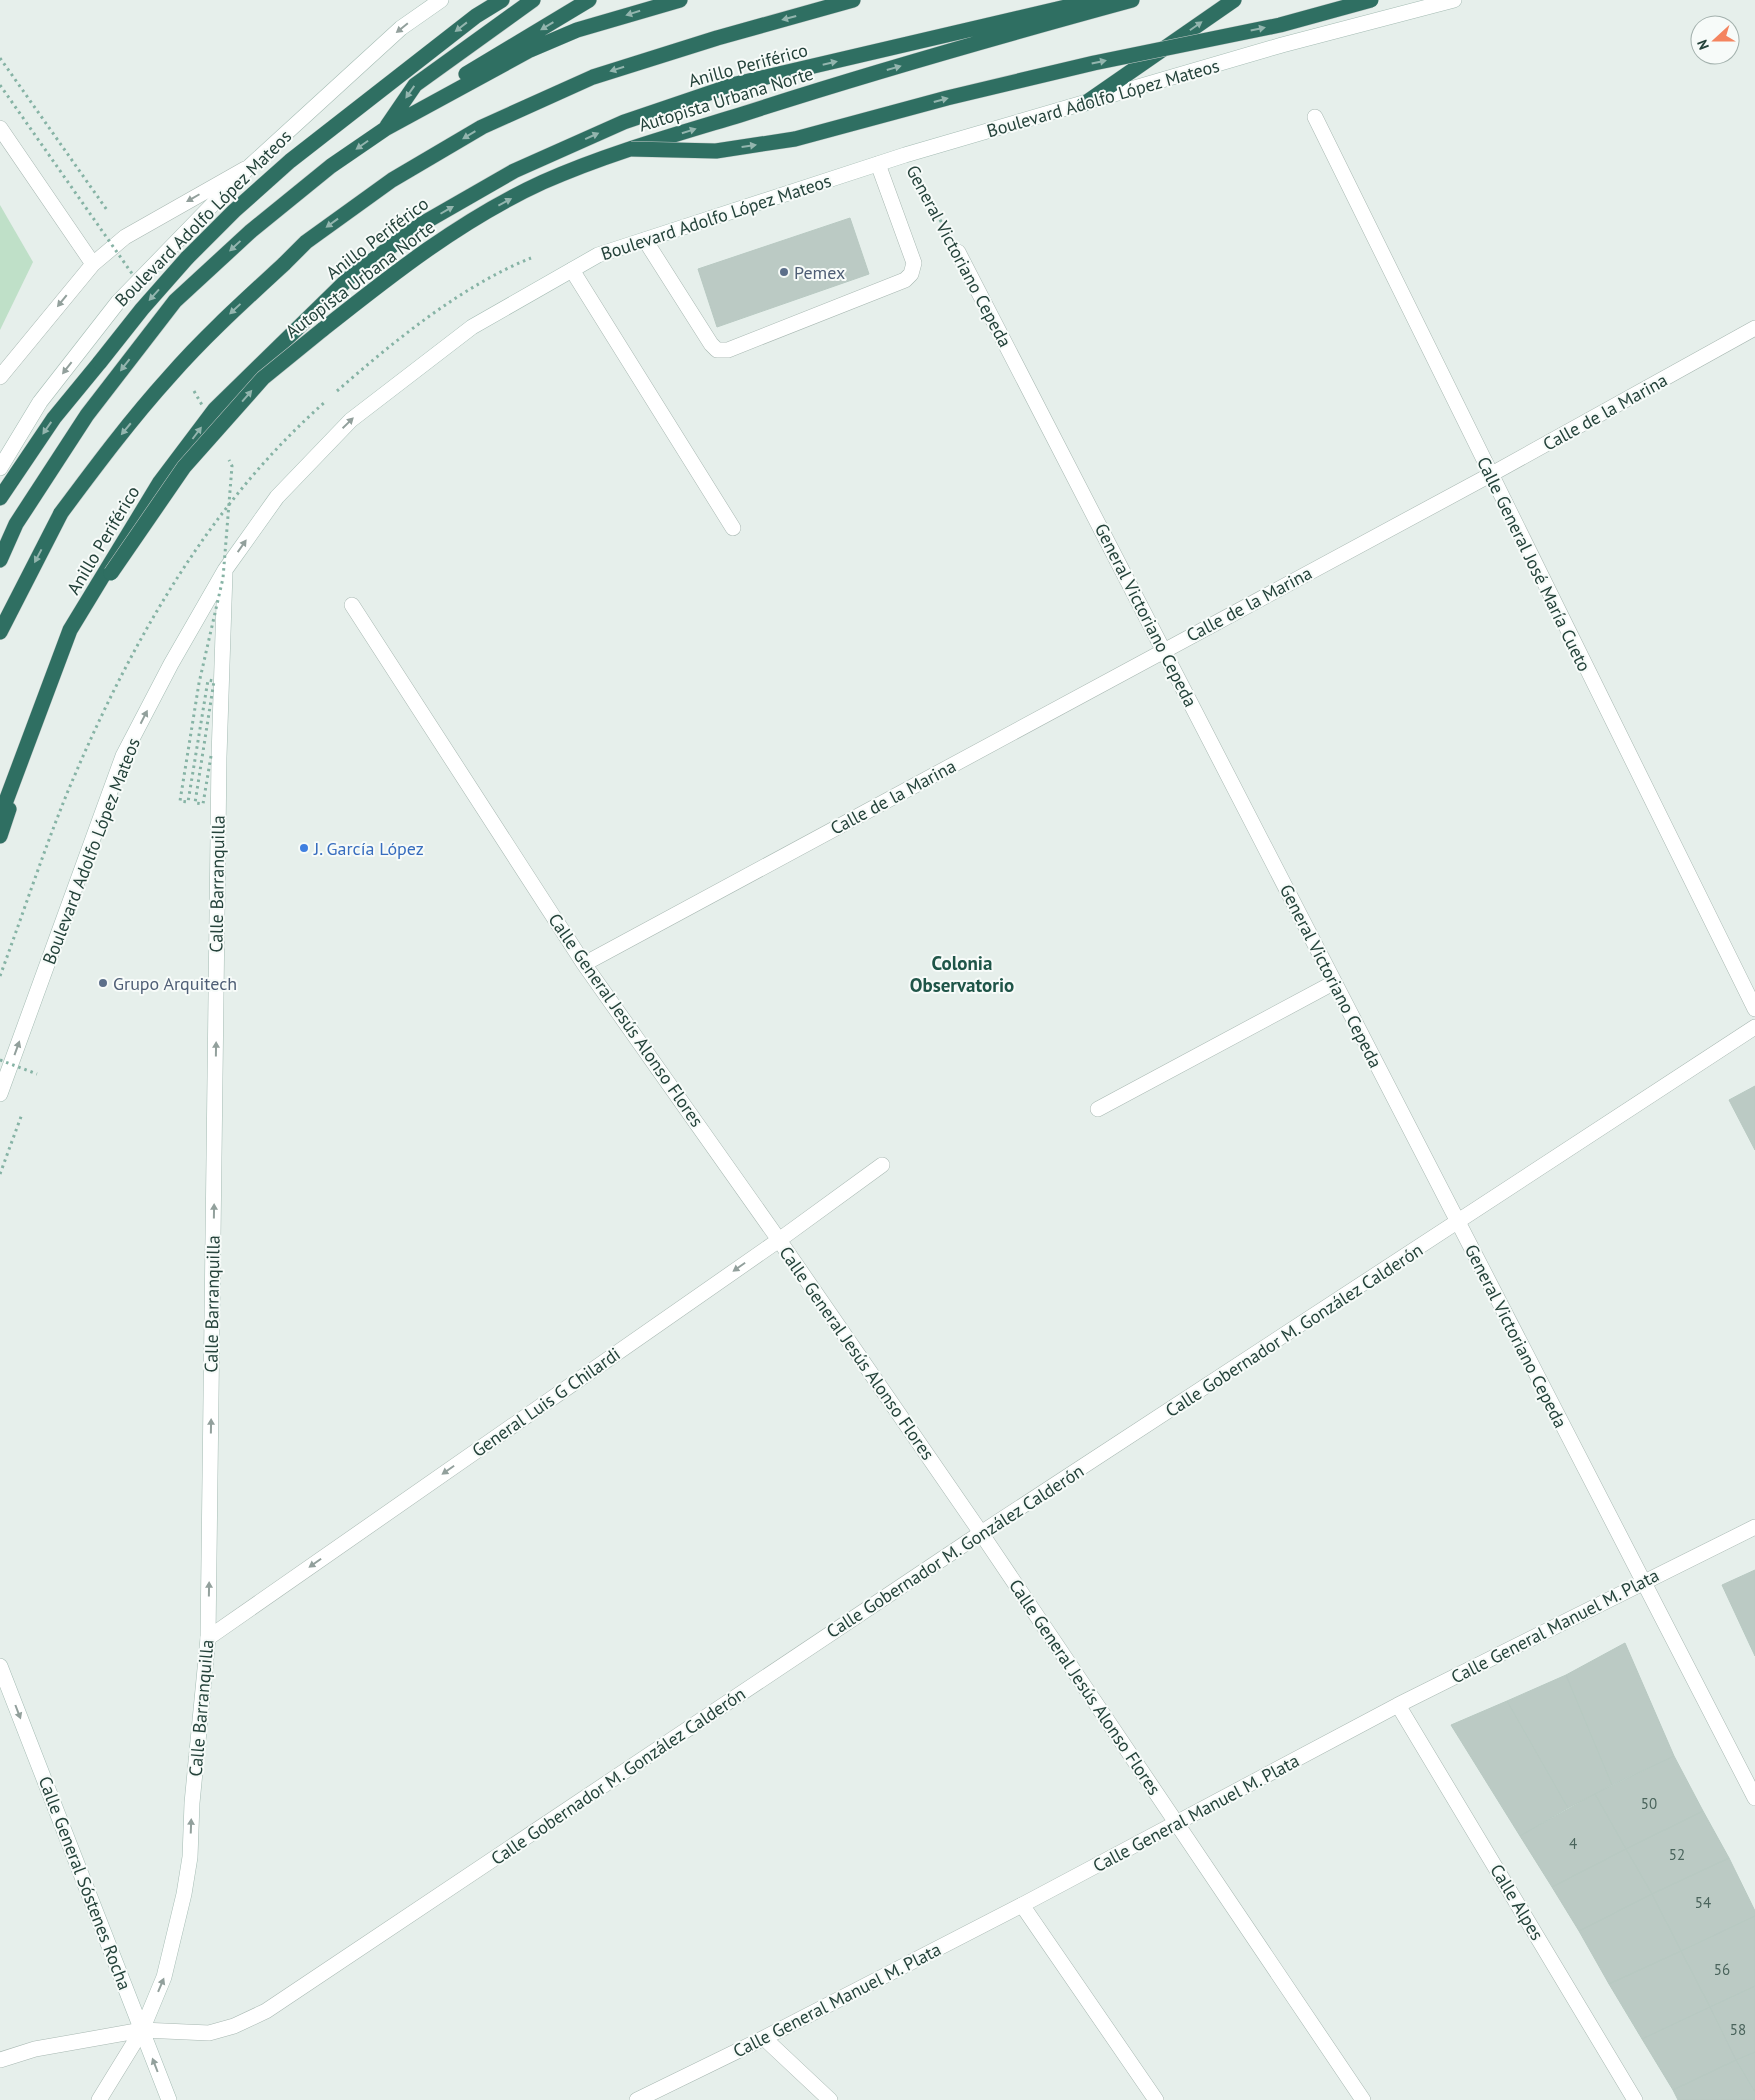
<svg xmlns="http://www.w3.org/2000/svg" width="1755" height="2100" font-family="'PT Sans',sans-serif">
<rect width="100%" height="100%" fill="#e6efeb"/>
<path fill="#bfe0c8" d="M 0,205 L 33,262 L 0,330 Z"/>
<path fill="#bbcac4" stroke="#b8c9c2" d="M 850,218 L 869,274 L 717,327 L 698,269 Z
M 1755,1086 L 1755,1150 L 1729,1100 Z
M 1755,1570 L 1755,1656 L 1722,1585 Z
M 1625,1643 L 1674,1756 L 1612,1785 L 1566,1675 Z
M 1566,1675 L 1612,1785 L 1568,1808 L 1507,1701 Z
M 1507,1701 L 1568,1808 L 1520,1836 L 1451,1725 Z
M 1674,1756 L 1703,1811 L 1626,1849 L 1595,1794 Z
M 1595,1794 L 1626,1849 L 1552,1887 L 1520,1836 Z
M 1703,1811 L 1729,1858 L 1652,1894 L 1626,1849 Z
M 1626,1849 L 1652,1894 L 1579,1931 L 1552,1887 Z
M 1729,1858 L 1755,1911 L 1755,1916 L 1681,1951 L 1652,1894 Z
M 1652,1894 L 1681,1951 L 1609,1984 L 1579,1931 Z
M 1755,1916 L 1755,1986 L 1710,2007 L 1681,1951 Z
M 1681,1951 L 1710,2007 L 1642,2039 L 1609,1984 Z
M 1755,1986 L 1755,2052 L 1736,2060 L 1710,2007 Z
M 1710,2007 L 1736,2060 L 1673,2090 L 1642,2039 Z
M 1755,2052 L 1755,2092 L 1736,2060 Z
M 1736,2060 L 1755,2092 L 1755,2100 L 1678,2100 L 1673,2090 Z"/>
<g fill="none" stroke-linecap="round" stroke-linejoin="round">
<defs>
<path id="lane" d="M 645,240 L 711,344 L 717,350 L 728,350 L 905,280 L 911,274 L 914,263 L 878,164
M 572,270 L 733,528
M 1022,1905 L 1156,2100"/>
<path id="street" d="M 1315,117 L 1755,1009
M 0,128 L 93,264
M 958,252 L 1755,1798
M 0,377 L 93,264 L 125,237 L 245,169
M 352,605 L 584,964 L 779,1240 L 981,1533 L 1363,2100
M 584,964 L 1490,475 L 1755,328
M 1098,1109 L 1333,983
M 208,1638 L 779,1240 L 882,1165
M 1398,1705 L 1635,2100
M 764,2038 L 830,2100
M 0,2060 L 35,2049 L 142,2030 L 209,2033 L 234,2026 L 266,2011 L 981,1533 L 1755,1027
M 99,2100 L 142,2030
M 637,2100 L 764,2038 L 1022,1905 L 1398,1705 L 1755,1527"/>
<path id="secondary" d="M 0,468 L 40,402 L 118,302 L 250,166 L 401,28 L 441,0
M 0,1094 L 123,756 L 171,664 L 225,570 L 277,497 L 351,420 L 472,327 L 598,255 L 905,155 L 1282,45 L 1454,0
M 0,1666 L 169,2100
M 142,2030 L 164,1977 L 184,1894 L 190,1857 L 192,1803 L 208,1638 L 219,757 L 225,572"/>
<path id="highway" d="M 466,74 L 589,0
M 1084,104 L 1234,0
M 387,126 L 415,85 L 533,0
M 187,258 L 234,211 L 290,161 L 476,16 L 502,0
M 284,264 L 306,242 L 392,180 L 482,127 L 593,77 L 717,38 L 853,0
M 322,330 C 391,275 462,219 543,182 C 606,154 674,135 740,115 C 869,73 1000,36 1132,0
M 0,498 L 54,418 L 100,362
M 0,560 L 16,524 L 87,415 L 175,301 L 251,231 L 331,166 L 385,129 L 530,50 L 577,30 L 680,0
M 0,632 L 61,513
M 0,817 L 70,630 L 160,482 L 215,409 L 350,277 L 420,225 L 514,171 L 624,122 L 736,84 L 1096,0
M 0,836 L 9,809"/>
</defs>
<use href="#lane" stroke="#a8b8b2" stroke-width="16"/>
<use href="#street" stroke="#a8b8b2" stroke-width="16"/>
<use href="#secondary" stroke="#a4bbb3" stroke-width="16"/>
<use href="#highway" stroke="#c2cac8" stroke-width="16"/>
<path stroke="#86b3a5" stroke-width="3" stroke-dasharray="2.5 4" stroke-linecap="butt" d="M 0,58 L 107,210
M 918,180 L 944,227
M 337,391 C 393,342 461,286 531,258
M 0,976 C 23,914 43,852 68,791 C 128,648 207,506 325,402
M 0,1174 L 22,1114"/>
<use href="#lane" stroke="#fff" stroke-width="15"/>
<use href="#street" stroke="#fff" stroke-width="15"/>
<use href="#secondary" stroke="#fff" stroke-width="15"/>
<use href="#highway" stroke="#2f6f62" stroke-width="15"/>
<defs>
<path id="highway-bridge" d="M 631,149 L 716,151 L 795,139 L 947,98 L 1094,63 L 1280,25 L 1371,0
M 100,362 L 142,309 L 187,258
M 61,513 C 96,466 131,419 170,376 C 205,336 245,300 284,264
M 111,573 L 184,467 L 263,378 L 322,330"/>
</defs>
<use href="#highway-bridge" stroke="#c2cac8" stroke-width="16" stroke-linecap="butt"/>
<path stroke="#86b3a5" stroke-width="3" stroke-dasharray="2.5 4" stroke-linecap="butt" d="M 0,85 L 133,275
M 194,391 L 202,405
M 211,756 L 203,804 L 195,803 L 214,681 L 208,680 L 188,802 L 180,801 L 199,683 L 223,578 L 232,466 L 229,460
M 0,1060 L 37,1074"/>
<use href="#highway-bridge" stroke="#2f6f62" stroke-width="15"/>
</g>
<defs><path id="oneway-solid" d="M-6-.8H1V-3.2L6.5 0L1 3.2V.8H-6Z" transform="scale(1.25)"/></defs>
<g fill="#93b5ae">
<use href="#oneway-solid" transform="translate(633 13) rotate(163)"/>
<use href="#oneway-solid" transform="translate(789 18) rotate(165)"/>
<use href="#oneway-solid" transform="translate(547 26) rotate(149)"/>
<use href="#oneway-solid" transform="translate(1196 26) rotate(-35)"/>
<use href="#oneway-solid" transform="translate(461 27) rotate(142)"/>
<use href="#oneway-solid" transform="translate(1258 29) rotate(-12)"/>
<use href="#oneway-solid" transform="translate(1099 62) rotate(-12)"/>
<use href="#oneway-solid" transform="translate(830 63) rotate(-13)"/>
<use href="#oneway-solid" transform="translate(894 68) rotate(-16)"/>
<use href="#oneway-solid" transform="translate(617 69) rotate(162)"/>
<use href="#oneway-solid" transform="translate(410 92) rotate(125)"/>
<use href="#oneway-solid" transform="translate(941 100) rotate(-15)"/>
<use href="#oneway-solid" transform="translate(689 131) rotate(-18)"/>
<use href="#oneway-solid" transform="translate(469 135) rotate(149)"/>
<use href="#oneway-solid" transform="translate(592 136) rotate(-24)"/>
<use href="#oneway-solid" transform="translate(362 145) rotate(145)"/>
<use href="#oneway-solid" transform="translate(749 146) rotate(-8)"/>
<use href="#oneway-solid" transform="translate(505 202) rotate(-28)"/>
<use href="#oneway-solid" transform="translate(447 210) rotate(-30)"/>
<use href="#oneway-solid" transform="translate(332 223) rotate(144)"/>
<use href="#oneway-solid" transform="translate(235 246) rotate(137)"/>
<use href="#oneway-solid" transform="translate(154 295) rotate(132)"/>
<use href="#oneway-solid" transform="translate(235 309) rotate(137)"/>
<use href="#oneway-solid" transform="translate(125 365) rotate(128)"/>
<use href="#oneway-solid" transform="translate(247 396) rotate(-49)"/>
<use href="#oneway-solid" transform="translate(47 428) rotate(125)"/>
<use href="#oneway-solid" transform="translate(126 429) rotate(130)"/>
<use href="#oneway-solid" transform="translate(197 433) rotate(-53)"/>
<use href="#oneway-solid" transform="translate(38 556) rotate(118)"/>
</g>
<g fill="#92a09c">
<use href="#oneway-solid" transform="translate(402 28) rotate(141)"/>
<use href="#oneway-solid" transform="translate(193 198) rotate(150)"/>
<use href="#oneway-solid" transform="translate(62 301) rotate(129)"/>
<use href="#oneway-solid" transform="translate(67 368) rotate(128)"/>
<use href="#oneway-solid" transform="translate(348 423) rotate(-44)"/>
<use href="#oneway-solid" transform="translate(242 546) rotate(-55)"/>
<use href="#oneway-solid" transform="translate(144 717) rotate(-63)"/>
<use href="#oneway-solid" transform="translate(17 1048) rotate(-70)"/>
<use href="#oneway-solid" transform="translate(216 1049) rotate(-89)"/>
<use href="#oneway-solid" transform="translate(214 1211) rotate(-89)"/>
<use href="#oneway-solid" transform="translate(739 1267) rotate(145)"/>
<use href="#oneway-solid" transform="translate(211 1426) rotate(-89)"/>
<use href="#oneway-solid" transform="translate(448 1470) rotate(145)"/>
<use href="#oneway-solid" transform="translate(315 1563) rotate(145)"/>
<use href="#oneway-solid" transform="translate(209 1589) rotate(-89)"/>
<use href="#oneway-solid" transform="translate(18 1712) rotate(69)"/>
<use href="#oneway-solid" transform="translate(191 1826) rotate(-88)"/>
<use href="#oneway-solid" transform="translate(161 1985) rotate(-67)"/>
<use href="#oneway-solid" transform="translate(155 2065) rotate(-111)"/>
</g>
<g fill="#5c6f8a" stroke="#f7fbf9" stroke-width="2">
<circle cx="784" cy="272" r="5"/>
<circle cx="103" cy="983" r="5"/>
</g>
<circle fill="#3f7fe0" stroke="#f7fbf9" stroke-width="2" cx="304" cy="848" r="5"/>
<g text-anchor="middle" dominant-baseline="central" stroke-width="4" stroke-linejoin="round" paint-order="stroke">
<g font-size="15" fill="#4a645c">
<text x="1649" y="1803">50</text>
<text x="1573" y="1843">4</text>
<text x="1677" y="1854">52</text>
<text x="1703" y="1902">54</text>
<text x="1722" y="1969">56</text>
<text x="1738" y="2029">58</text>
</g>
<g font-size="18" fill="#24423a" stroke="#f7fbf9">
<text transform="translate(748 65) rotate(-15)">Anillo Periférico</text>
<text transform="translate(1103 98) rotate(-16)">Boulevard Adolfo López Mateos</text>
<text transform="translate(726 99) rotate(-17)">Autopista Urbana Norte</text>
<text transform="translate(716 217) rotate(-18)">Boulevard Adolfo López Mateos</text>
<text transform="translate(203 218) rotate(-45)">Boulevard Adolfo López Mateos</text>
<text transform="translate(377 238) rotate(-37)">Anillo Periférico</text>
<text transform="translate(959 256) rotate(62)">General Victoriano Cepeda</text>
<text transform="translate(360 279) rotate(-37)">Autopista Urbana Norte</text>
<text transform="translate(1605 412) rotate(-29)">Calle de la Marina</text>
<text transform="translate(103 540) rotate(-59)">Anillo Periférico</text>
<text transform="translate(1534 564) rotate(64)">Calle General José María Cueto</text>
<text transform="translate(1249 604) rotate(-28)">Calle de la Marina</text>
<text transform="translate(1146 615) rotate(63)">General Victoriano Cepeda</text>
<text transform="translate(893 797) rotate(-28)">Calle de la Marina</text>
<text transform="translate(91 851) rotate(-69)">Boulevard Adolfo López Mateos</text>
<text transform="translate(217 884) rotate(-89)">Calle Barranquilla</text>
<text transform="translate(1331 976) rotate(63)">General Victoriano Cepeda</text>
<text transform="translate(626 1020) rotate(55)">Calle General Jesús Alonso Flores</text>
<text transform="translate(212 1304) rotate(-89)">Calle Barranquilla</text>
<text transform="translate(1294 1330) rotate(-33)">Calle Gobernador M. González Calderón</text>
<text transform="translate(1516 1336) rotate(63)">General Victoriano Cepeda</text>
<text transform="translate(857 1353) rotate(55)">Calle General Jesús Alonso Flores</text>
<text transform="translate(546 1402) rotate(-35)">General Luis G Chilardi</text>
<text transform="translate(955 1551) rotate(-33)">Calle Gobernador M. González Calderón</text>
<text transform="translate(1555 1626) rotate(-27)">Calle General Manuel M. Plata</text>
<text transform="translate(1085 1687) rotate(56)">Calle General Jesús Alonso Flores</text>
<text transform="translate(201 1708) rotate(-85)">Calle Barranquilla</text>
<text transform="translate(618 1776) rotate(-34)">Calle Gobernador M. González Calderón</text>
<text transform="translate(1196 1813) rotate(-28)">Calle General Manuel M. Plata</text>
<text transform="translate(85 1883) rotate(69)">Calle General Sóstenes Rocha</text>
<text transform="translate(1517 1902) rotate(59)">Calle Alpes</text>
<text transform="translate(837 2000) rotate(-27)">Calle General Manuel M. Plata</text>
</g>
<g font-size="18" fill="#4e5e75" stroke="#f7fbf9" text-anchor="start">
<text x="794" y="272">Pemex</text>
<text x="113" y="983">Grupo Arquitech</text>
</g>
<g font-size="18" fill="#366cbe" stroke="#f7fbf9" text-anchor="start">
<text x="314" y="848">J. García López</text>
</g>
<g font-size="19" font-weight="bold" fill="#1f5548" stroke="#f7fbf9">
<text x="962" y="963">Colonia<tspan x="962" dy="22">Observatorio</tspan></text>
</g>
</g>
<g transform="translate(1715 40) rotate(249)"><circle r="24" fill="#f7fbf9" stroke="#a3b1ad"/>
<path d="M0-4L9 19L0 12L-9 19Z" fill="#f4845f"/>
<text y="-8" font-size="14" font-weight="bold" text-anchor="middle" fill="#24423a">N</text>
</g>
</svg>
